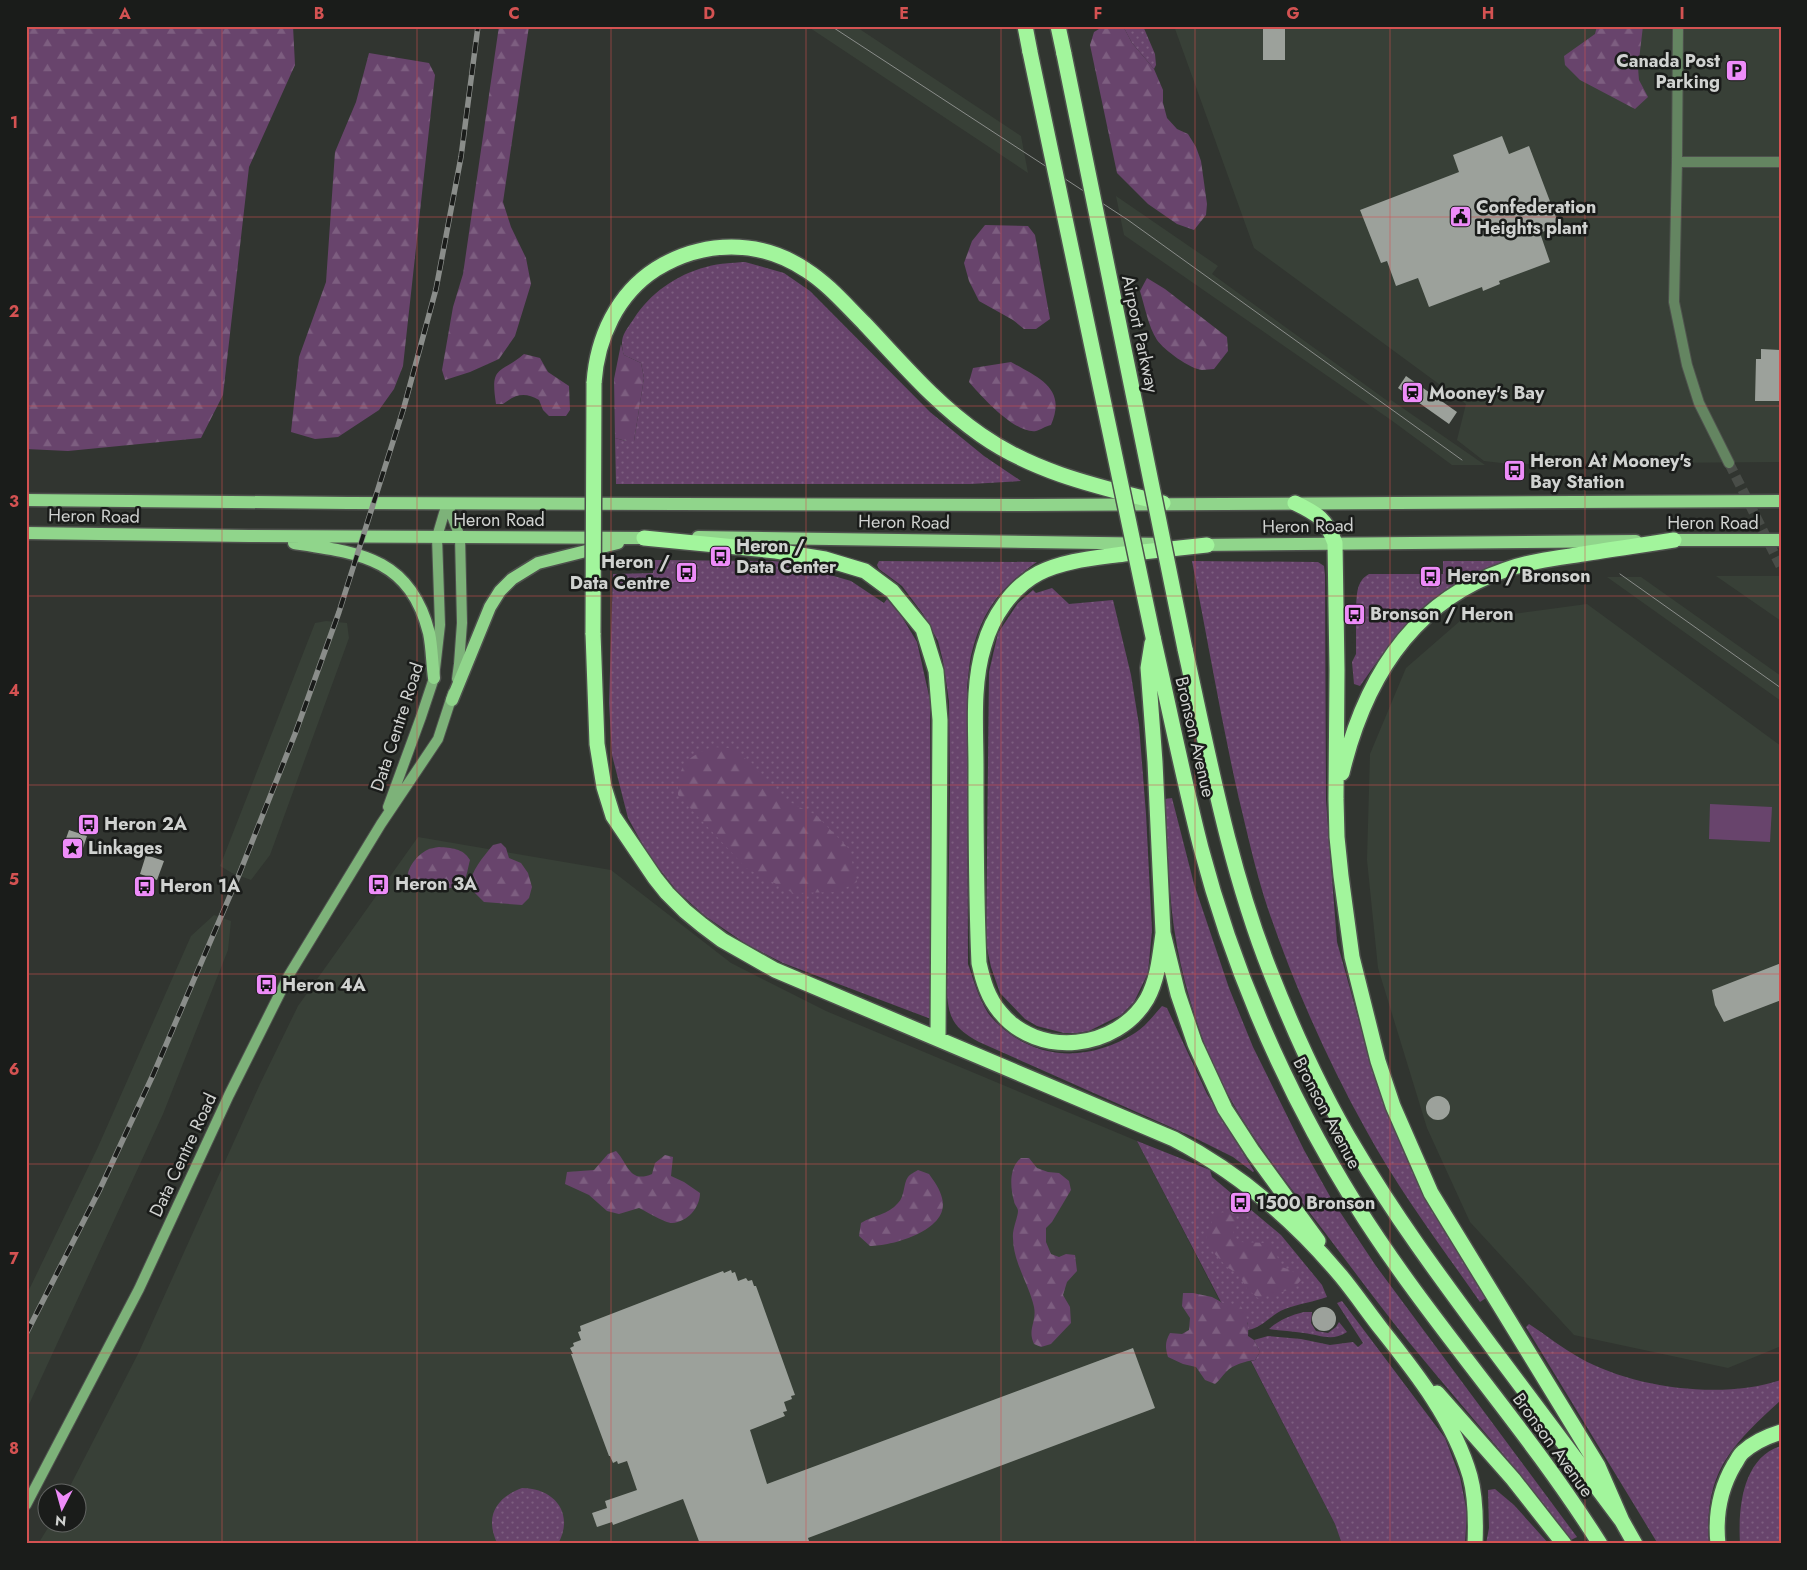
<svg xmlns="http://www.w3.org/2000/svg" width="1807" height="1570" font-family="Jost,sans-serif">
<defs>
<pattern id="grass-dots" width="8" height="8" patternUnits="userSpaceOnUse" patternTransform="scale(1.25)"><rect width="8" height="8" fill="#68446c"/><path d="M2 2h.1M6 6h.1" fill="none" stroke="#7d5e80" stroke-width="1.8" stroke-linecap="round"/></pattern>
<pattern id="forest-firs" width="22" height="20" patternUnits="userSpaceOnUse" patternTransform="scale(1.25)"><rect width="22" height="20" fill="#68446c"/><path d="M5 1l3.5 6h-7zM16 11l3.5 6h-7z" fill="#7d5e80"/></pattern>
</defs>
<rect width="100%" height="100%" fill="#313530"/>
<path fill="#384037" d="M 807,26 L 855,26 L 1021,136 L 1028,173 Z
M 1174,26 L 1781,26 L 1781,462 L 1510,464 L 1484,461 L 1457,440 L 1466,404 L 1254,248 Z
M 1116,196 L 1218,266 L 1212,274 L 1389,402 L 1391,400 L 1485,465 L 1452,465 L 1391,420 L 1124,235 Z
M 1716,576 L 1781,576 L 1781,621 Z
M 1607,577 L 1641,577 L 1781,676 L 1781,701 Z
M 1587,604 L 1781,746 L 1781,1346 L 1728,1368 L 1574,1335 L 1470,1222 L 1427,1128 L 1378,968 L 1367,860 L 1370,754 L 1406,668 L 1460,621 Z
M 326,621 L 347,623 L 349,638 L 270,855 L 251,880 L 232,873 L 220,866 L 315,623 Z
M 418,837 L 611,870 L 731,963 L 826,1011 L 1137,1141 L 1335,1524 L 1342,1544 L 38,1544 L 51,1523 L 78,1522 L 78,1492 L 67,1492 L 139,1352 L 260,1084 L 298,1006 Z
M 214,915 L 231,921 L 228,950 L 163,1114 L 26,1411 L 26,1296 L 98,1147 L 191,936 Z"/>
<path fill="url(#grass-dots)" d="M 1123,26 L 1143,26 L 1155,54 L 1156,65 L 1154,69 L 1132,43 Z
M 745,262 L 784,273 L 810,291 L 930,412 L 984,456 L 1021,481 L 971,484 L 616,484 L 615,438 L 626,441 L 634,441 L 644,378 L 641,363 L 624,355 C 619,338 624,333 633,320 C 650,293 676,275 706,267 C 718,263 732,263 745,262 Z
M 654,560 L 772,561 L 822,565 L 827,574 L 851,581 L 884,603 L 887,599 L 902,617 L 917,642 L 930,700 L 931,1019 L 783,963 L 746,944 L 705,916 L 677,891 L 649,856 L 628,818 L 612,755 L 609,703 L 613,574 L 653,573 Z
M 879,561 L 1037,562 C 1003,585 984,608 973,648 C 969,660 969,674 967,687 L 968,964 C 974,981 978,997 988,1013 C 994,1021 1002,1028 1010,1034 C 1049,1062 1095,1058 1135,1033 C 1145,1027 1154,1015 1162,1006 L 1167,1008 L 1207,1094 L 1254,1171 L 1253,1172 L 1233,1157 L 1193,1137 L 979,1042 C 956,1029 949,1021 947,994 L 950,788 L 949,701 L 943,661 L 938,641 L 923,614 L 902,586 L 879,569 L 877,565 Z
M 1192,561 L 1318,562 L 1324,566 L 1325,575 L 1326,800 L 1337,942 L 1373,1071 L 1409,1165 L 1486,1298 L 1480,1302 C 1441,1246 1399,1191 1366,1130 C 1327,1060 1294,985 1268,909 C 1256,873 1248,836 1239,799 C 1221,720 1208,641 1192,561 Z
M 1443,561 L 1503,561 L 1503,564 L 1446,592 L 1381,656 L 1360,686 L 1354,684 L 1352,662 L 1356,654 L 1356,621 L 1362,620 L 1362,609 L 1356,608 C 1357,595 1356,581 1369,574 L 1443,574 Z
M 1052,588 L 1069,604 L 1113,600 L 1131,675 L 1139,725 L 1146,814 L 1152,930 L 1148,973 L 1134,1002 L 1121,1015 L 1089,1031 L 1077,1033 L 1064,1033 L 1037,1026 L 1025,1019 L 1000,993 L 991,967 L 986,944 L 989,672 L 998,633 L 1018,603 L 1033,590 L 1036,593 Z
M 1172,798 L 1194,884 L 1229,988 L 1253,1047 L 1304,1150 L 1332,1200 L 1376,1266 L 1577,1537 L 1571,1540 C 1520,1471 1462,1407 1408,1341 C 1379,1305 1351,1267 1323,1230 C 1279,1173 1229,1111 1204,1043 C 1193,1012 1183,979 1177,946 C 1168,898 1168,847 1165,799 Z
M 1137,1141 L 1210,1170 L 1212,1177 L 1281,1235 L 1322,1285 L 1327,1297 C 1313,1302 1298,1304 1285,1309 C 1271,1314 1263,1328 1248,1330 L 1248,1323 L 1221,1302 Z
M 1342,1301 L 1445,1438 L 1460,1477 L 1467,1512 L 1465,1544 L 1342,1544 L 1335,1524 L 1251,1361 L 1255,1360 L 1260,1352 L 1254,1340 L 1268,1336 L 1301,1339 L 1330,1345 L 1353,1342 L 1358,1347 L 1363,1343 L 1337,1303 Z
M 1304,1312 L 1312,1312 L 1311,1323 L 1316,1331 L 1328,1333 L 1336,1327 L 1339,1322 L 1347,1332 C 1332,1342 1320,1335 1304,1333 C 1293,1331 1280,1331 1269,1329 C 1279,1320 1291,1315 1304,1312 Z
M 1529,1324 C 1546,1335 1562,1348 1580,1358 C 1633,1388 1722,1400 1781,1380 L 1781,1400 C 1731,1446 1704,1471 1709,1544 L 1658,1544 L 1526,1327 Z
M 1781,1446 L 1781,1544 L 1740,1544 C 1738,1509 1742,1458 1781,1446 Z
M 522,1488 C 554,1488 575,1513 558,1544 L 497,1543 C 485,1517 495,1498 522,1488 Z
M 1495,1489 L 1514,1505 L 1549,1544 L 1486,1544 L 1489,1528 L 1488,1490 Z"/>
<path fill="url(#forest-firs)" d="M 26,26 L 293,26 L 295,65 L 249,167 L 223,395 L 201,438 L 68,451 L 26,449 Z
M 499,26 L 529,26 L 503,202 L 511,227 L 526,258 L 531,284 L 515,336 L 499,359 L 470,372 L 445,380 L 442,370 L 453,307 L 463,274 Z
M 1104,26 L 1123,26 L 1132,43 L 1154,69 L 1163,90 L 1163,103 L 1167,118 L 1177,129 L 1188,134 L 1196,147 L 1201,161 L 1207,204 L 1206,215 L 1194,230 L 1177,224 L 1148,204 L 1117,173 L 1090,45 L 1094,32 Z
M 1597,26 L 1643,26 L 1638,68 L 1639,80 L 1648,97 L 1635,109 L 1580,80 L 1565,65 L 1564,56 L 1595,34 Z
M 369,53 L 429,63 L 435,75 L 403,366 L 394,389 L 379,410 L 338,437 L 315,439 L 291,432 L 299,357 L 326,282 L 335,152 L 356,102 Z
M 985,225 L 1028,226 L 1035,235 L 1050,319 L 1036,329 L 1024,329 L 1013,320 L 979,301 L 969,281 L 964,263 L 972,241 Z
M 1147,278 L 1165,289 L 1227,337 L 1228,351 L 1214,369 C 1211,369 1206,370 1202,370 C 1190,369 1164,350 1157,340 C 1148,326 1145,307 1140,291 Z
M 621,344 L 624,355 L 641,363 L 644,378 L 634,441 L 626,441 L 615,438 L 614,379 Z
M 524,354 L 540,358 L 548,372 L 569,386 L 570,410 L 566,416 L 549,416 L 543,410 L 539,400 C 525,392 516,394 503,404 L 496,404 C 490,365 499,375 524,354 Z
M 1011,362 C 1039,378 1067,388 1051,425 C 1046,426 1040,430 1036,431 C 1015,434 982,397 969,382 L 973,368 Z
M 712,747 L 729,748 L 752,763 L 770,788 L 795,805 L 816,815 L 849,849 L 857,882 L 837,892 L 793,893 L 746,868 L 678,795 C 678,765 685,758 712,747 Z
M 501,843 L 506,848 L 509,858 L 521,863 L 528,873 L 532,887 L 529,898 L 522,905 L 484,902 L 469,887 C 471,871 483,857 493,845 Z
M 439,847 C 451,848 463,848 470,860 C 468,867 467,877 463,883 C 457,892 419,888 409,886 C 403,873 415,856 427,850 C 430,848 435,848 439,847 Z
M 616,1151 C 628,1163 629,1184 652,1174 L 655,1163 L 665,1155 L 673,1157 L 671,1176 L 684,1182 L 700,1193 C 700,1207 688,1222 672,1223 C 665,1223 647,1212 639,1208 L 619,1214 L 607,1211 L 589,1195 L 565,1184 L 567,1172 L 594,1170 L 608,1154 Z
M 1021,1158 L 1029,1158 L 1037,1168 L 1048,1172 L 1059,1173 L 1069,1181 L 1071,1190 L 1052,1222 L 1046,1228 L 1046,1242 L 1051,1254 L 1059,1257 L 1066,1254 L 1075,1255 L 1077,1271 L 1067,1282 L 1063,1295 L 1070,1307 L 1071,1323 L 1051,1344 L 1041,1347 L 1034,1344 C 1027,1329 1037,1322 1034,1307 C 1029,1284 1013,1262 1013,1238 C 1012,1230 1018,1217 1018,1211 C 1018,1208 1014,1204 1014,1201 C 1010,1187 1009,1167 1021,1158 Z
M 918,1170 L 929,1174 C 934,1181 940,1189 942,1198 C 951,1230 893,1246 870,1246 L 859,1236 L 861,1223 C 874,1215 888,1215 898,1203 C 905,1196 903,1184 908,1177 C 910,1174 915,1172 918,1170 Z
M 1228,1212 L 1236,1219 L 1233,1228 L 1234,1236 L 1240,1242 L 1268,1243 L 1276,1253 L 1281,1267 C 1290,1269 1296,1272 1301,1280 C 1292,1293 1272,1294 1258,1298 L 1247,1289 L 1239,1275 L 1227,1267 L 1213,1252 L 1206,1238 L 1215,1213 Z
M 1183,1293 L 1193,1293 L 1212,1297 L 1225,1304 L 1239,1304 C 1247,1314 1249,1323 1248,1336 L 1254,1340 L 1260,1352 L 1255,1360 C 1246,1361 1232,1365 1226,1372 C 1222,1376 1220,1380 1215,1384 L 1205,1380 L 1196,1367 L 1183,1364 L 1168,1357 C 1165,1347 1165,1342 1170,1333 L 1182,1334 L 1189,1330 L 1190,1318 L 1182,1306 Z"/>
<path fill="#68446c" d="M 1710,804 L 1772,807 L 1770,842 L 1709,839 Z"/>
<path fill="#9ca19b" d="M 1263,26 L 1285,26 L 1285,60 L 1263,60 Z
M 1502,136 L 1509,154 L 1529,146 L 1559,225 L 1540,233 L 1550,262 L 1499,281 L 1500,284 L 1483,291 L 1482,287 L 1429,307 L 1418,278 L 1396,286 L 1387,261 L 1381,263 L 1360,210 L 1459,172 L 1453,155 Z
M 1761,349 L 1781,350 L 1781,401 L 1755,401 L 1756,359 L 1761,359 Z
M 1406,376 L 1457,412 L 1449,424 L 1398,388 Z
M 69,830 L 87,836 L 81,854 L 63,847 Z
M 146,855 L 164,861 L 157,880 L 140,874 Z
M 1781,963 L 1781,1000 L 1724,1022 L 1715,1005 L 1712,990 Z
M1426 1108a12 12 0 1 1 24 0a12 12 0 1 1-24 0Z
M 731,1270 L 732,1273 L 735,1272 L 738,1281 L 746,1278 L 748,1281 L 752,1280 L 754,1286 L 756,1286 L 795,1395 L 791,1396 L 792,1399 L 784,1402 L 787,1411 L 783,1412 L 785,1416 L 750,1430 L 767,1484 L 1133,1348 L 1155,1408 L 808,1538 L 810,1544 L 700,1544 L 683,1499 L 613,1525 L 612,1522 L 597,1527 L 592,1513 L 607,1508 L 605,1501 L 637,1490 L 627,1461 L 618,1464 L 617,1461 L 613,1463 L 610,1456 L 609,1456 L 571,1354 L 573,1354 L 570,1348 L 574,1346 L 573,1343 L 581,1340 L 578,1332 L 581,1331 L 580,1326 L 694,1282 L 723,1271 L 724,1273 Z
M1312 1319a12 12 0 1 1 24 0a12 12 0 1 1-24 0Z"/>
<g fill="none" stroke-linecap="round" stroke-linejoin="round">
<path stroke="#494d48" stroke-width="10" stroke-dasharray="10 5" stroke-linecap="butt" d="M 1729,463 L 1781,567"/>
<defs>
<path id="street" d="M 1678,26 L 1677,162 L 1674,302 L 1687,365 L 1699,403 L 1729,463
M 1677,162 L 1781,162"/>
<path id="secondary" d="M 447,503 L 460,537 L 462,623 L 459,664 L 457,679
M 388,807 L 421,717 L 434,678 L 440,625 L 437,537 L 447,503
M 26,1505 L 139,1289 L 229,1095 L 289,975 L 381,824 L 438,739 L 453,693"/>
<path id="primary" d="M 26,500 L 348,503 L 1028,505 L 1781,501
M 26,533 L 249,536 L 653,538
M 698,537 L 1166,544
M 1666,540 L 1781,540
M 294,543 C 360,553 410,558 429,633 C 432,647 432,664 434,678
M 1198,545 L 1636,541
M 452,700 L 490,607 L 500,591 L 512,579 L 538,563 L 618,543"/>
<path id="highway" d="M 1025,26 L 1030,52
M 1058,26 L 1064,54
M 594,383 C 597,338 617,294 656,269 C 703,240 760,239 806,270 C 828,284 845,304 864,323 C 901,362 936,404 981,435 C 1035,473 1100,487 1163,503
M 1295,503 C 1318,514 1326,519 1335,543 L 1337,670 L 1336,799 L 1337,837 L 1341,876 L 1352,957 L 1378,1061 L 1393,1106 L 1431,1193 L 1598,1466 L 1622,1521
M 644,538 L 776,551 L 825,559 L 865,571 L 892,591 L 923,629 L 936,671 L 940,720 L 938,1038
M 593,633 L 597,744 L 604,787 L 613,816 L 655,878 L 667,893 L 685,911 L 702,925 L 722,940 L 775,970 L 1174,1139 C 1239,1173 1294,1220 1341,1276 C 1355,1293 1368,1312 1382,1330 C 1417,1374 1454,1421 1470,1476 C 1476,1498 1476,1521 1475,1544
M 1153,637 C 1169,707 1183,778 1201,848 C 1234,973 1288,1095 1356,1205 C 1430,1323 1526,1426 1600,1544
M 1152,643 L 1148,668 L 1155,762 L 1163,933 L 1178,994 L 1195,1044 L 1225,1109 L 1253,1152 L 1318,1241
M 1185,649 C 1209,757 1229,867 1270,971 C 1294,1032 1322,1094 1356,1150 C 1397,1220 1446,1285 1494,1350 C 1537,1407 1580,1464 1622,1521 L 1635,1544
M 1342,773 C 1364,681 1411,602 1505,570 C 1530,561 1557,558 1583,554 C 1613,549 1643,545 1674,540
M 1163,933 C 1160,955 1158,979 1147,999 C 1117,1050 1038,1059 1000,1012 C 988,998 983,981 979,963 C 976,898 976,832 976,767 C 976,727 972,685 984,646 C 992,617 1012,587 1039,573 C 1065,560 1096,558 1124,554 C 1152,551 1179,548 1207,545
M 1437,1393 L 1513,1479 L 1564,1544
M 1718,1544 C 1715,1516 1720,1489 1734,1465 C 1737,1461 1739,1455 1743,1452 C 1753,1443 1768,1436 1781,1432"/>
</defs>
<use href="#street" stroke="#4e514d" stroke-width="12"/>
<use href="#secondary" stroke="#4e514d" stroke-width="12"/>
<use href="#primary" stroke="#4e514d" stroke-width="15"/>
<use href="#highway" stroke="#4e514d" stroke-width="18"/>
<use href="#street" stroke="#648561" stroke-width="10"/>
<use href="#secondary" stroke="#7db279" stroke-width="10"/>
<use href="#primary" stroke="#90d58b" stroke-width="12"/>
<use href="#highway" stroke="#a2f59c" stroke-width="15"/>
<path stroke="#8a8d8a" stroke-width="1" d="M 831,26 L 1128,220 L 1462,460
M 1620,574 L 1781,688"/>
<defs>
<path id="rail" d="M 26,1334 L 99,1191 L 153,1075 L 238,877 L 295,734 L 339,612 L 404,407 L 436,289 L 461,157 L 478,26"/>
</defs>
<use href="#rail" stroke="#8a8d8a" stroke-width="5.5"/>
<use href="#rail" stroke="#1a1c1a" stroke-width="4" stroke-dasharray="11" stroke-linecap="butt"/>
<defs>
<path id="highway-bridge" d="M 1030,52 L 1153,637
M 1064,54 L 1185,649
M 593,633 L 594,383"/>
</defs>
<use href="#highway-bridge" stroke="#4e514d" stroke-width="18" stroke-linecap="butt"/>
<use href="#highway-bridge" stroke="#a2f59c" stroke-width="15"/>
</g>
<path fill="none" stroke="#d45252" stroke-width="1" stroke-opacity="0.55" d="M 222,26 L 222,1544M 417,26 L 417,1544M 611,26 L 611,1544M 806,26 L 806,1544M 1001,26 L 1001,1544M 1195,26 L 1195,1544M 1390,26 L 1390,1544M 1585,26 L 1585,1544M 26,217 L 1781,217M 26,406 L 1781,406M 26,596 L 1781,596M 26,785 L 1781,785M 26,974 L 1781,974M 26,1164 L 1781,1164M 26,1353 L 1781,1353"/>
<defs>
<symbol id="parking-square" viewBox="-11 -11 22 22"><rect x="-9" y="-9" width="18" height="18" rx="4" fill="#ee8cf9" stroke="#1a1c1a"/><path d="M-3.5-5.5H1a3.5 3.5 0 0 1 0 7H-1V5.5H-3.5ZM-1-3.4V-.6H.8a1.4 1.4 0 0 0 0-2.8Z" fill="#111"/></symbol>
<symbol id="civic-square" viewBox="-11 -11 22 22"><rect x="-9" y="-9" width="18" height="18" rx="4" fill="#ee8cf9" stroke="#1a1c1a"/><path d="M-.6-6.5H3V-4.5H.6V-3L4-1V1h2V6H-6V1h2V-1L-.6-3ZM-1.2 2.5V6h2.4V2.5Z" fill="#111"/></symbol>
<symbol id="station-square" viewBox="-11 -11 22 22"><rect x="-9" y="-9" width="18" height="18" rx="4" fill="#ee8cf9" stroke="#1a1c1a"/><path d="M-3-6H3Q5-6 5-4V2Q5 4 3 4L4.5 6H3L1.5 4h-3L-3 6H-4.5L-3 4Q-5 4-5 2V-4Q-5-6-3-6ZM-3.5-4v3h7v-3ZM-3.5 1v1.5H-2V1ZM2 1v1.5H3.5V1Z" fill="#111"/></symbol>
<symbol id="bus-square" viewBox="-11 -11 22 22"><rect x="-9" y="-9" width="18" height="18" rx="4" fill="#ee8cf9" stroke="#1a1c1a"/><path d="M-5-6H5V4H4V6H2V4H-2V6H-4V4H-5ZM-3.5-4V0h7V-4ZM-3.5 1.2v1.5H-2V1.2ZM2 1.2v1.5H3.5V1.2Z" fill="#111"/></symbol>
<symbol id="sight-square" viewBox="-11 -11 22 22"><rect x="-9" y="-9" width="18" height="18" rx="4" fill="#ee8cf9" stroke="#1a1c1a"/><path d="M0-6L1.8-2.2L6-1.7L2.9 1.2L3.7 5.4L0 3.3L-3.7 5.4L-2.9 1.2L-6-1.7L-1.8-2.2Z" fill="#111"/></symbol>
</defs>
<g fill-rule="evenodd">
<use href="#parking-square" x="1724" y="58" width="25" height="25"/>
<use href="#civic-square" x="1448" y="204" width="25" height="25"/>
<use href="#station-square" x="1400" y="380" width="25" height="25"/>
<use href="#bus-square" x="1502" y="458" width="25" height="25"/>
<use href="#bus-square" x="708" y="544" width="25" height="25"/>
<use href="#bus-square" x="674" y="560" width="25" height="25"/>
<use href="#bus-square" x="1418" y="564" width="25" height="25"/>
<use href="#bus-square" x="1342" y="602" width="25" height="25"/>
<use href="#bus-square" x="76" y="812" width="25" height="25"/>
<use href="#sight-square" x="60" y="836" width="25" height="25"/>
<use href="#bus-square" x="366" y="872" width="25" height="25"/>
<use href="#bus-square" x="132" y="874" width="25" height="25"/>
<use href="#bus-square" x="254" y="972" width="25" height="25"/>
<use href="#bus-square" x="1228" y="1190" width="25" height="25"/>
</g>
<g text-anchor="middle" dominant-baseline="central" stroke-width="5" stroke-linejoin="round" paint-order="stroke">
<g font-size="18" font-weight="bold" fill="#d0d2d0" stroke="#1a1c1a" text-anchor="start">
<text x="1720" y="61" text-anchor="end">Canada Post<tspan x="1720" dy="21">Parking</tspan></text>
<text x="1476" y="207">Confederation<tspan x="1476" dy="21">Heights plant</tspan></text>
<text x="1429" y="393">Mooney's Bay</text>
<text x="1530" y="461">Heron At Mooney's<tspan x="1530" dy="21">Bay Station</tspan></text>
<text x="736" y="546">Heron /<tspan x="736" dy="21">Data Center</tspan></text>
<text x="670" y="562" text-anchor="end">Heron /<tspan x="670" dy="21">Data Centre</tspan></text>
<text x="1447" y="576">Heron / Bronson</text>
<text x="1370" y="614">Bronson / Heron</text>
<text x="104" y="824">Heron 2A</text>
<text x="88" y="848">Linkages</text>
<text x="395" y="884">Heron 3A</text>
<text x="160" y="886">Heron 1A</text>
<text x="282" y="985">Heron 4A</text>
<text x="1256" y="1203">1500 Bronson</text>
</g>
<g font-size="18" fill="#d0d2d0" stroke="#1a1c1a">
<text transform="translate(1140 334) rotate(78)">Airport Parkway</text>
<text transform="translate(94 516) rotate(1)">Heron Road</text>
<text x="499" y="520">Heron Road</text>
<text transform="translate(904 522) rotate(1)">Heron Road</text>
<text x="1713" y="523">Heron Road</text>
<text transform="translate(1308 526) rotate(-1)">Heron Road</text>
<text transform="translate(397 727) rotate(-72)">Data Centre Road</text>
<text transform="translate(1195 737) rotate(77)">Bronson Avenue</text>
<text transform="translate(1327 1113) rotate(62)">Bronson Avenue</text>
<text transform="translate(183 1155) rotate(-65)">Data Centre Road</text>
<text transform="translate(1553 1445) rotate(54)">Bronson Avenue</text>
</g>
</g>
<rect width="1807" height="1570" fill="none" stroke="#1a1c1a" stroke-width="55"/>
<g transform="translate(62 1508) rotate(186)"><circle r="24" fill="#1a1c1a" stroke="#636563"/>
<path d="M0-4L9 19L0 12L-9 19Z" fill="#ee8cf9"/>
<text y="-8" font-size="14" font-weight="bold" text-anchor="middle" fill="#d0d2d0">N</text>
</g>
<rect x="28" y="28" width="1752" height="1514" fill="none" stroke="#d45252" stroke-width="2"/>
<g font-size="16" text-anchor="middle" font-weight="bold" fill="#d45252">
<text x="125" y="19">A</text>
<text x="319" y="19">B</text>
<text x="514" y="19">C</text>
<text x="709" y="19">D</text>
<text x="904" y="19">E</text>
<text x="1098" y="19">F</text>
<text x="1293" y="19">G</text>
<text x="1488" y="19">H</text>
<text x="1682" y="19">I</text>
<text x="14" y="128">1</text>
<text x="14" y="317">2</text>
<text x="14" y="507">3</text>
<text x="14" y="696">4</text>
<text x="14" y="885">5</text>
<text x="14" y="1075">6</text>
<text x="14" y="1264">7</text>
<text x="14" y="1454">8</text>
</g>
</svg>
